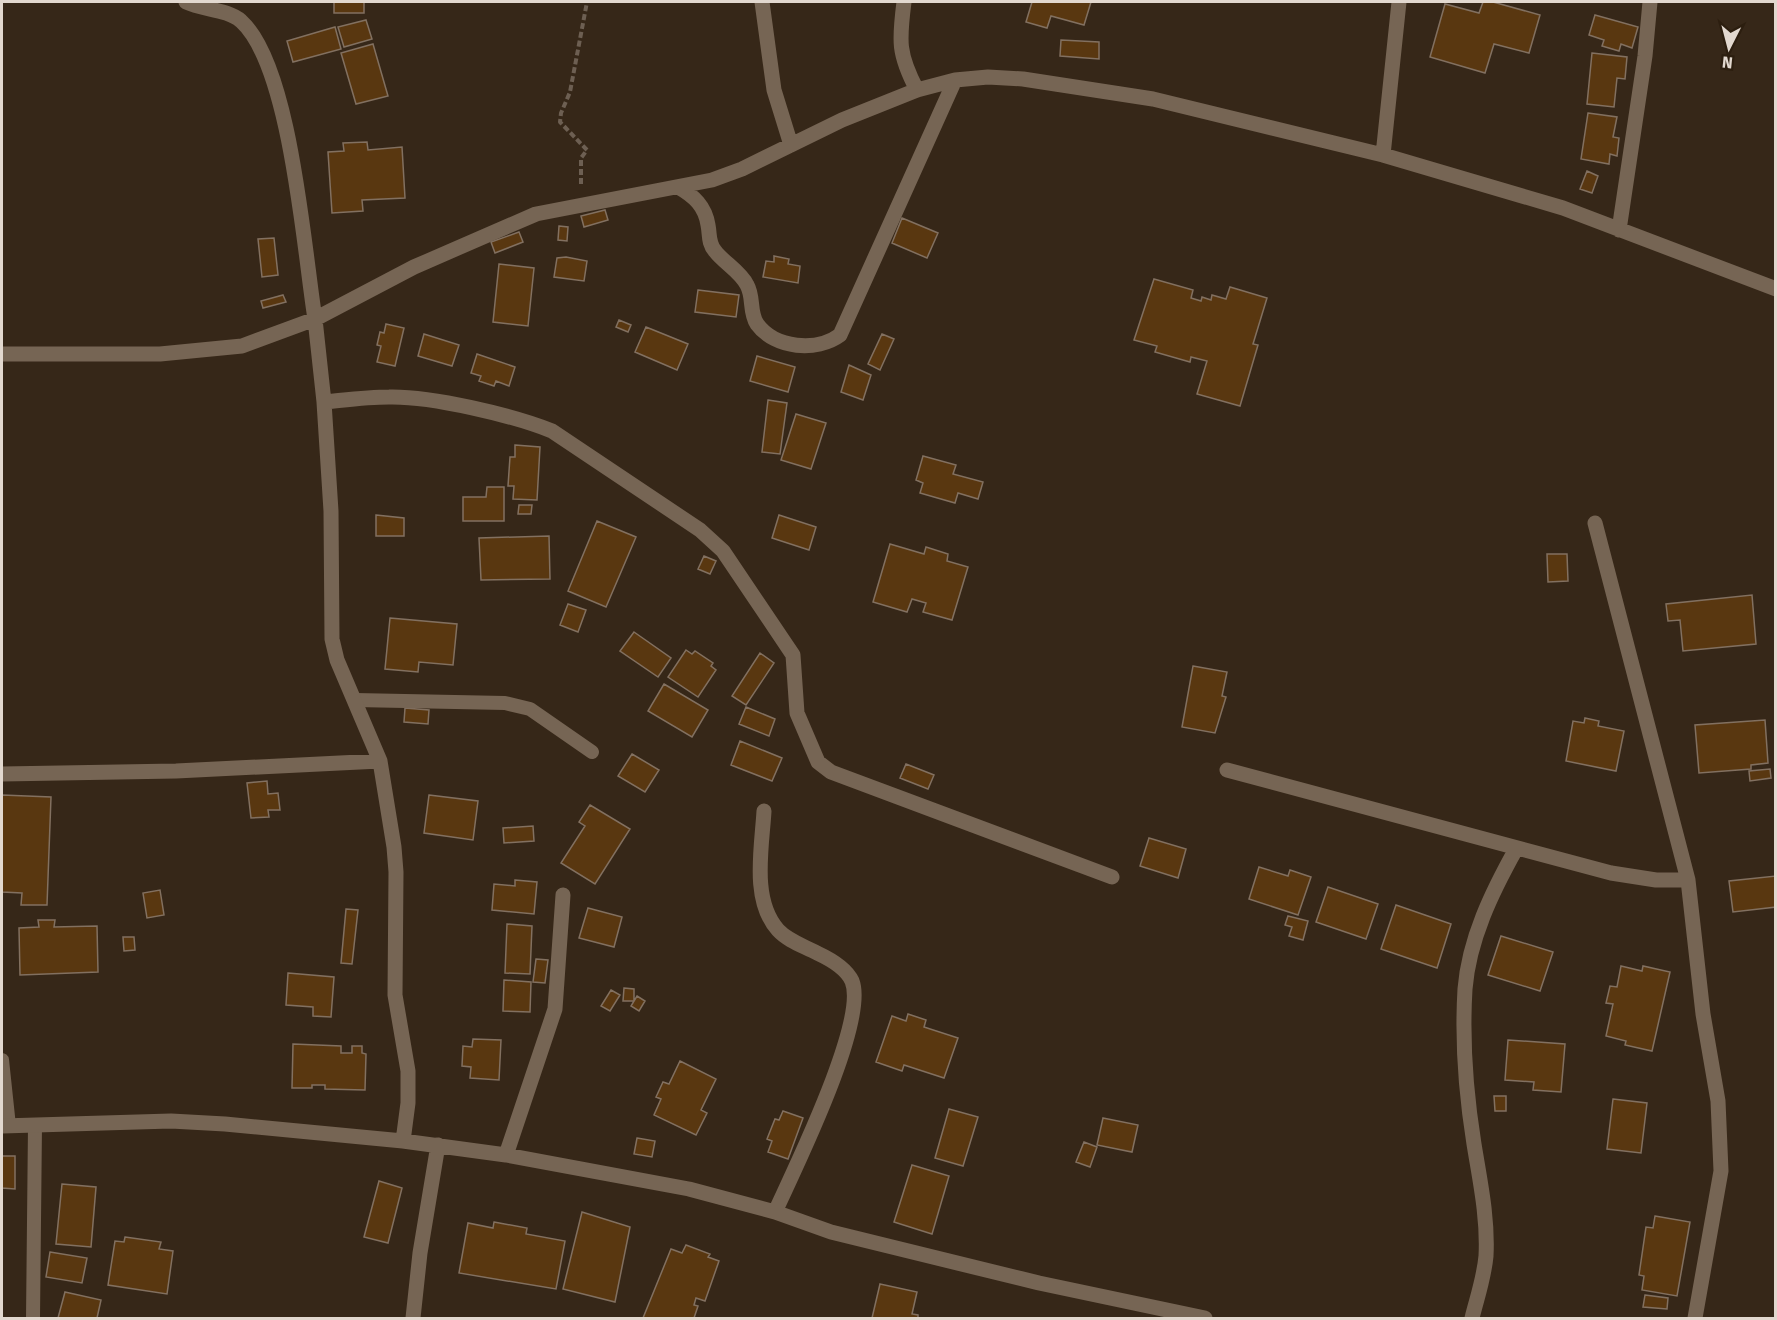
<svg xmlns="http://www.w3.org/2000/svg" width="1777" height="1320" font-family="'Fira Sans',sans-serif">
<rect width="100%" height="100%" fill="#362718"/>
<path fill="#593710" stroke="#827060" stroke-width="1.5" d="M 334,2 L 364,2 L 364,13 L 334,13 Z
M 1032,2 L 1091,2 L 1084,25 L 1051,16 L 1047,28 L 1026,22 Z
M 1483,2 L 1493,2 L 1540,15 L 1529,53 L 1494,44 L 1485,73 L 1430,57 L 1445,4 L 1479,13 Z
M 1595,15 L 1638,27 L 1632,48 L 1621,44 L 1619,51 L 1602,46 L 1604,40 L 1589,35 Z
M 366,20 L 372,39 L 344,47 L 338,27 Z
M 335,27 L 341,49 L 293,62 L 287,41 Z
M 1061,40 L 1099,42 L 1099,59 L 1060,56 Z
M 373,44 L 388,96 L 356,104 L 341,53 Z
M 1592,53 L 1627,57 L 1625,79 L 1617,78 L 1614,107 L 1587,104 Z
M 1588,113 L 1617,117 L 1613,137 L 1619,138 L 1617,156 L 1610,154 L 1609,164 L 1581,159 Z
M 367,142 L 368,150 L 402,147 L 405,198 L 362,200 L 363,211 L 332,213 L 328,152 L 344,151 L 343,143 Z
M 1587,171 L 1598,176 L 1592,193 L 1580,189 Z
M 605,210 L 608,220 L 584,227 L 581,216 Z
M 902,218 L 938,233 L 927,258 L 892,243 Z
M 559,226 L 568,227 L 567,241 L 558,240 Z
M 519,232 L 523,242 L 495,253 L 491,242 Z
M 274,238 L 278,275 L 262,277 L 258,239 Z
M 774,256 L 789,259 L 788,264 L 800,266 L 798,283 L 763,277 L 766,261 L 774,262 Z
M 566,257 L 587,261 L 584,281 L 554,277 L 557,258 Z
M 499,264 L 534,268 L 528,326 L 493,322 Z
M 1154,279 L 1193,290 L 1191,298 L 1201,301 L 1202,297 L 1211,300 L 1212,295 L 1226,299 L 1230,287 L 1267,298 L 1253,344 L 1258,345 L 1240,406 L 1197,394 L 1207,361 L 1191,357 L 1190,362 L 1155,352 L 1157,346 L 1134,340 Z
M 698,290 L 739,295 L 736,317 L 695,312 Z
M 283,295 L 286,302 L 263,308 L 261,301 Z
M 619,320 L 631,325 L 628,332 L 616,327 Z
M 386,324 L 404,328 L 395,366 L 377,362 L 381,346 L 377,345 L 380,332 L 384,333 Z
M 646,327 L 688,344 L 677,370 L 635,352 Z
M 424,334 L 459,345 L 452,366 L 418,356 Z
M 882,334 L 894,339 L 880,370 L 868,364 Z
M 477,354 L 515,367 L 509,386 L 496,381 L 494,386 L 479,381 L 481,376 L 471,373 Z
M 757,356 L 795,367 L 788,392 L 750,381 Z
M 849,365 L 871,375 L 863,400 L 841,392 Z
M 768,400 L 787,403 L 780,454 L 762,452 Z
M 796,414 L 826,423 L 811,469 L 781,460 Z
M 515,445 L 540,447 L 537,500 L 513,499 L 514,486 L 508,486 L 510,457 L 515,457 Z
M 923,456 L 956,465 L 953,474 L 983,482 L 978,499 L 958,493 L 955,503 L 920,493 L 923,483 L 916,480 Z
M 487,487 L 504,487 L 504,521 L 463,521 L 463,497 L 486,497 Z
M 519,505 L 532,505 L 531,514 L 518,514 Z
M 376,515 L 404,518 L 404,536 L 376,536 Z
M 779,515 L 816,527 L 809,550 L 772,538 Z
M 597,521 L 636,537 L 606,607 L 568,591 Z
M 549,536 L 550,579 L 481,580 L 479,538 Z
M 890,544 L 924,554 L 926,547 L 948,554 L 947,561 L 968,567 L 952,620 L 923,612 L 926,603 L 912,599 L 907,612 L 873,602 Z
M 1547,554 L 1567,554 L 1568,581 L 1548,582 Z
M 704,556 L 716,561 L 710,574 L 698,569 Z
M 1752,595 L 1756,644 L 1683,651 L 1680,620 L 1668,621 L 1666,604 Z
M 568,604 L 586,610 L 578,632 L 560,625 Z
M 390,618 L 457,624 L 453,665 L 419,662 L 418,672 L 385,669 Z
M 634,632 L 671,658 L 658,677 L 620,651 Z
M 686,650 L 692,654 L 695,651 L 713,663 L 711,666 L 716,670 L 698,697 L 668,677 Z
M 760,653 L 774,663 L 746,705 L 732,696 Z
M 1193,666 L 1227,672 L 1222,696 L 1226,697 L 1215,733 L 1182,727 Z
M 664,684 L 708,710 L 692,737 L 648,711 Z
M 746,707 L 775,719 L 769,736 L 739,724 Z
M 405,708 L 429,710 L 428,724 L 404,722 Z
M 1585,718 L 1599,721 L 1598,726 L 1624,731 L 1616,771 L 1566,761 L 1573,721 L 1584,723 Z
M 1765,720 L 1768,763 L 1751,765 L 1751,769 L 1699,773 L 1695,725 Z
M 740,741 L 782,758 L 772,781 L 731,765 Z
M 632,754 L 659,770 L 645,792 L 618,776 Z
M 906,764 L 934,775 L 928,789 L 900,778 Z
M 1770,769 L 1771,778 L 1750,781 L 1749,771 Z
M 267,781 L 268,794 L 278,793 L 280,810 L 268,810 L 269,817 L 251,818 L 247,783 Z
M 2,795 L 51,797 L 47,905 L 21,905 L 22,893 L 2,892 Z
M 429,795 L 478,801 L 473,840 L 424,833 Z
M 590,805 L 630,829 L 595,884 L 561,863 L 585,826 L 579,822 Z
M 533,826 L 534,841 L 504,843 L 503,828 Z
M 1149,838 L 1186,849 L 1178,878 L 1140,866 Z
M 1259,867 L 1288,876 L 1290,870 L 1311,877 L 1298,915 L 1249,899 Z
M 1776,876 L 1776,907 L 1733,912 L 1729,881 Z
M 515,880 L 537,882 L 534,914 L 492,910 L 494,884 L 515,886 Z
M 1328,887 L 1378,904 L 1366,939 L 1316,922 Z
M 160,890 L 164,915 L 147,918 L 143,893 Z
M 1396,905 L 1451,924 L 1437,968 L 1381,949 Z
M 588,908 L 622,917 L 614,947 L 579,938 Z
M 346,909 L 358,910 L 352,964 L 341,963 Z
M 1288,916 L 1308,921 L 1303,940 L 1289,936 L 1292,927 L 1285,925 Z
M 38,920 L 55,920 L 54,927 L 97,926 L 98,972 L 20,975 L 19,928 L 39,927 Z
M 507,924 L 532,926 L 530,974 L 505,973 Z
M 1501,936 L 1553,952 L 1540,991 L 1488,975 Z
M 123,937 L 134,937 L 135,950 L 124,951 Z
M 536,959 L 548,960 L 545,983 L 533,982 Z
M 1621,966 L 1642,971 L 1643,966 L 1670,972 L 1652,1051 L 1625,1045 L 1626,1041 L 1606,1036 L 1613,1004 L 1606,1003 L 1610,986 L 1617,987 Z
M 288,973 L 334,977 L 331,1017 L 313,1016 L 313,1007 L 286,1005 Z
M 504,980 L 531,982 L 530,1012 L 503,1011 Z
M 624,988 L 634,989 L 634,1001 L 623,1001 Z
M 611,990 L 620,995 L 610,1011 L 601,1006 Z
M 637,996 L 645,1001 L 639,1011 L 631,1006 Z
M 908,1014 L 926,1020 L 924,1027 L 958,1038 L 944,1078 L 904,1065 L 902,1071 L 876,1062 L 892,1016 L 906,1021 Z
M 473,1039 L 501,1040 L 499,1080 L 470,1078 L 471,1067 L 462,1066 L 463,1046 L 472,1047 Z
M 1508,1040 L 1565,1044 L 1561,1092 L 1533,1090 L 1534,1082 L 1505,1080 Z
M 293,1044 L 341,1046 L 341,1053 L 352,1053 L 352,1046 L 362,1046 L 362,1053 L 366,1054 L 365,1090 L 325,1089 L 325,1085 L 312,1085 L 312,1088 L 292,1088 Z
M 680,1061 L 716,1079 L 701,1110 L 707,1113 L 696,1135 L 654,1115 L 661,1099 L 656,1097 L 663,1082 L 669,1084 Z
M 1494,1096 L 1506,1096 L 1506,1111 L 1495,1111 Z
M 1613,1099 L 1647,1103 L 1641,1153 L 1607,1149 Z
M 949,1109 L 978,1117 L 963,1166 L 935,1158 Z
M 783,1111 L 803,1118 L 788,1159 L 768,1152 L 772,1141 L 767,1139 L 775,1119 L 779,1120 Z
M 1103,1118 L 1138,1125 L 1132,1152 L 1097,1145 Z
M 637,1138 L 655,1141 L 652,1157 L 634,1154 Z
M 1084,1142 L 1097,1147 L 1090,1167 L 1076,1162 Z
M 2,1156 L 15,1156 L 15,1189 L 2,1188 Z
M 912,1165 L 949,1176 L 932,1234 L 894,1222 Z
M 379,1181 L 402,1188 L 388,1243 L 364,1237 Z
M 62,1184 L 96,1187 L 91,1247 L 56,1244 Z
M 582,1212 L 630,1227 L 615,1302 L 563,1289 Z
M 1655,1216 L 1690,1222 L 1677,1296 L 1642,1290 L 1644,1276 L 1639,1275 L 1646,1227 L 1653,1228 Z
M 494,1222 L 527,1228 L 526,1234 L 565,1241 L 556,1289 L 459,1273 L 468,1223 L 493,1228 Z
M 125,1237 L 161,1242 L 159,1249 L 173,1251 L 167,1294 L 108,1285 L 115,1241 L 124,1242 Z
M 686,1245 L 710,1254 L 708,1257 L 719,1261 L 705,1301 L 696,1298 L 694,1305 L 698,1306 L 694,1318 L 643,1318 L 671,1249 L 682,1253 Z
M 50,1252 L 87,1258 L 82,1283 L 46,1277 Z
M 880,1284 L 917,1292 L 912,1314 L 918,1315 L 918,1318 L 872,1318 Z
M 65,1292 L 101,1300 L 97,1318 L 58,1318 Z
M 1645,1295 L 1668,1298 L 1667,1309 L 1643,1307 Z"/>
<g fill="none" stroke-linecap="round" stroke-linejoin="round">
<path stroke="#6d5f52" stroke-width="4" stroke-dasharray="6 3" stroke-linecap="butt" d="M 581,184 L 581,158 L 587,150 L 560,122 L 561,113 L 570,92 L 587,2"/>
<path stroke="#766554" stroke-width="14" d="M 355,700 L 505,703 L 530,709 L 592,752
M 2,1060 L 9,1126
M 33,1318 L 35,1125"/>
<path stroke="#766554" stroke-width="15" d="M 762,2 L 774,90 L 791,145
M 904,2 C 899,41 898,54 917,90
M 1383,155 L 1399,2
M 678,187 C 694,196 705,206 708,225 C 710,235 708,243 715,251 C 724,263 740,271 747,285 C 754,297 749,312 757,324 C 775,349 817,352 840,335 L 955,80
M 1619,230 L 1645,56 L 1650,2
M 2,354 L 160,354 L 242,346 L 315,319 C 304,251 291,66 241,21 C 227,9 203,10 186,2
M 324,402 C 345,400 367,397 389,397 C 431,396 512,415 552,431 L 700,530 L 723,551 L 793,655 L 797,713 L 818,762 L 831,772 L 1112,877
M 1595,523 L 1688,880 L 1703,1014 L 1718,1101 L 1721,1171 L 1695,1318
M 1227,770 L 1611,873 L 1656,880 L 1688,880
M 2,774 L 176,771 L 380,761
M 764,811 C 762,847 751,900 778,930 C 788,941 804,946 817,953 C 830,959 846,968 852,981 C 868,1021 794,1170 775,1212
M 2,1126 L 171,1121 L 225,1124 L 403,1141 L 506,1155 L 689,1189 L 775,1212 L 831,1232 L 1039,1283 L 1205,1318
M 403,1141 L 408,1103 L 408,1071 L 395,995 L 396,872 L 394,847 L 380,761 L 337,660 L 332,639 L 331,511 L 324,402 L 315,319 L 414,267 L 536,214 L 712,180 L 742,169 L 842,120 L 917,90 L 955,80 L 988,77 L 1023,79 L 1153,99 L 1383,155 L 1563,208 L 1776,289
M 506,1155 L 555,1009 L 563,895
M 413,1318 L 420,1253 L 438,1145
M 1472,1318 C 1477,1298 1484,1278 1486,1256 C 1488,1218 1480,1181 1474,1144 C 1466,1094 1462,1039 1465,989 C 1469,939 1492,892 1516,849"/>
</g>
<rect width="1777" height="1320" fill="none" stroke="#e2d8cf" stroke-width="6"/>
<g transform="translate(1729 48) rotate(186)" stroke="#2c1e0f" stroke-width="4.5" paint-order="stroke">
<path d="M0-4.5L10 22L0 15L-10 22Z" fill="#e2d8cf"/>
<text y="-9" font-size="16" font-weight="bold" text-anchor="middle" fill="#e2d8cf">N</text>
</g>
</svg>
